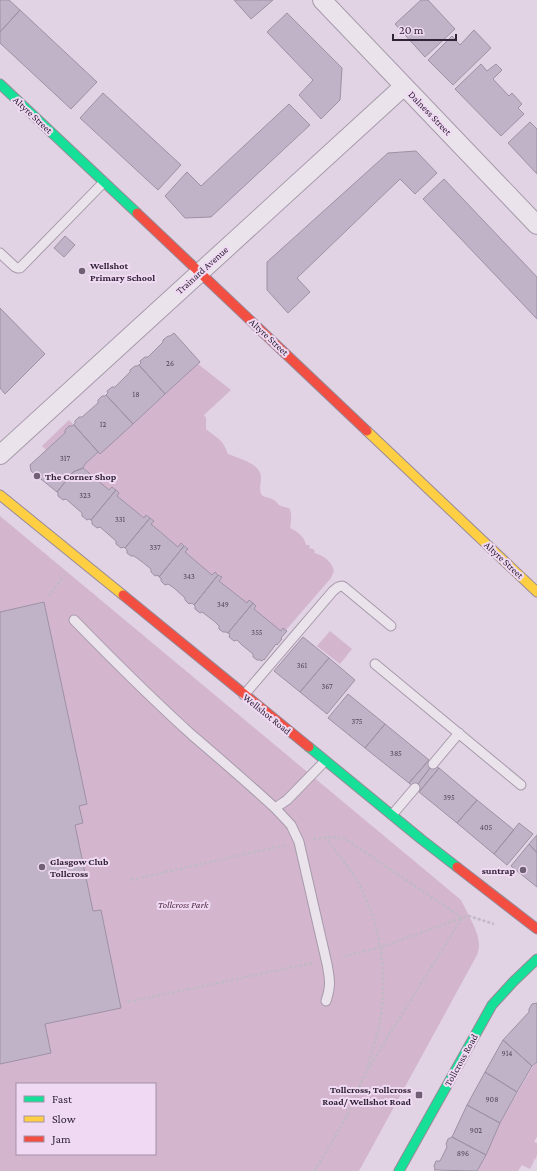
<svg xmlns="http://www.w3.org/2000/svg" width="537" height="1171" font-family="'Crimson Pro',serif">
<rect width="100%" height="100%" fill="#e1d2e4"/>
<path fill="#d3b6ce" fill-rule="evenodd" d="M 198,364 L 231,390 L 204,415 L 206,418 L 206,429 C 219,440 222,438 228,454 C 238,458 262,464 261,478 C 261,483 259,489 261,494 C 264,498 268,497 272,499 C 275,500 277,503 279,505 C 282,507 287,507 290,509 C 292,516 291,522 290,528 C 298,532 304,536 306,545 L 310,545 L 309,548 L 313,549 L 315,551 L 314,553 C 324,555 332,562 334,571 L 331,578 L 286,630 L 283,628 L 281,631 L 254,609 L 256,606 L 249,600 L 247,603 L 219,581 L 222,577 L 215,572 L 212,575 L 185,552 L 188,549 L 181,543 L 178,547 L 151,524 L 154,521 L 147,515 L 144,518 L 117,496 L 119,493 L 113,487 L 109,490 L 83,468 L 85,464 L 98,452 L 100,453 Z
M 69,420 L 74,425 L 72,426 L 69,426 L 65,430 L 65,433 L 46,450 L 42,446 Z
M 0,516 L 461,900 C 467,913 479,931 479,945 C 479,949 478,952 477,955 L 359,1171 L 0,1171 ZM 17,1084 L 155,1084 L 155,1154 L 17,1154 Z
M 330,631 L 352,649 L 340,664 L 317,646 Z
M 537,1062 L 537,1137 L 534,1142 L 537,1143 L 537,1155 L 535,1160 L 533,1159 L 534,1161 L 530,1169 L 522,1165 L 518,1171 L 477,1171 L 500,1123 L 532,1068 Z"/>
<path fill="#c1b3c7" stroke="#9e91a4" d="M 0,0 L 9,0 L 20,10 L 0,32 Z
M 234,0 L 273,0 L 251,19 Z
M 421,0 L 428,0 L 455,29 L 425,57 L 395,24 Z
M 20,10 L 97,82 L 71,109 L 0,43 L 0,32 Z
M 287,13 L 342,68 L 340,100 L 321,119 L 299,95 L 313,80 L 267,32 Z
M 474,30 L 491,48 L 453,85 L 428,60 L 452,36 L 460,45 Z
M 481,64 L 487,71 L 496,64 L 502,70 L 493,79 L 509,96 L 512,93 L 522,104 L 518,108 L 524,114 L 501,136 L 455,89 Z
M 103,93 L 181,165 L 158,190 L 80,118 Z
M 289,104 L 310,125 L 211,217 L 185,218 L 165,196 L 187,172 L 201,186 Z
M 530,122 L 537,129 L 537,174 L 508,143 Z
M 416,151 L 437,173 L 415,194 L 400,179 L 297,278 L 310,292 L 288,313 L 267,290 L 267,262 L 388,153 Z
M 444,179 L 537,277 L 537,319 L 423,199 Z
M 65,236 L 75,245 L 64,257 L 54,248 Z
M 0,308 L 45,354 L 5,394 L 0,388 Z
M 174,333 L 200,362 L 165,394 L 139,365 L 141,363 L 140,361 L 145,357 L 148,357 L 163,342 L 163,340 L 168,336 L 170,336 Z
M 139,365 L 165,394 L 133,424 L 106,395 L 108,393 L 107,391 L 112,387 L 115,387 L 130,372 L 130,370 L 135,366 L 137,366 Z
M 106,395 L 133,424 L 100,454 L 74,425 L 75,423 L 75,421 L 79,417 L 82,417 L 98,403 L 98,400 L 102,396 L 105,396 Z
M 74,425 L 98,452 L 85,464 L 83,468 L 73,472 L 57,492 L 31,471 L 30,465 L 65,433 L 65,430 L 69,426 L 72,426 Z
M 83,468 L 109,490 L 112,487 L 116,490 L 91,520 L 89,519 L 87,520 L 82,516 L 82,513 L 66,499 L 63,500 L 58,496 L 58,493 L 57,492 L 73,472 Z
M 116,490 L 119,493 L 117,496 L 144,518 L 146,515 L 150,518 L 125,548 L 124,547 L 121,548 L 116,544 L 116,541 L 100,527 L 97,528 L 92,524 L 92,521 L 91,520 Z
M 150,518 L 154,521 L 151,524 L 178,547 L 181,543 L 184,546 L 159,577 L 158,575 L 155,576 L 151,572 L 151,569 L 141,561 L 134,556 L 131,556 L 127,553 L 127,550 L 125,548 Z
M 184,546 L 188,549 L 185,552 L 212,575 L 215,572 L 218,575 L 194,605 L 192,603 L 189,604 L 185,600 L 185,598 L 174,588 L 168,584 L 165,585 L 161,581 L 161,578 L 159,577 Z
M 218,575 L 222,577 L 219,581 L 247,603 L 249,600 L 253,603 L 228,633 L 226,632 L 223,632 L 219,629 L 219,626 L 214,621 L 202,612 L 200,613 L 195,609 L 195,606 L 194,605 Z
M 44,602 L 87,804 L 79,806 L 83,823 L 75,825 L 93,911 L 101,910 L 121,1008 L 45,1024 L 51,1053 L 0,1064 L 0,612 Z
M 253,603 L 256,606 L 254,609 L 281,631 L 283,628 L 287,631 L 281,638 L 282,639 L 277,645 L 276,644 L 264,660 L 264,659 L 262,661 L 260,660 L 257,660 L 253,657 L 253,654 L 242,645 L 237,640 L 234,641 L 229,637 L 230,634 L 228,633 Z
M 303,637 L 329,658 L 300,692 L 274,671 Z
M 329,658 L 355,680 L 327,714 L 300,692 Z
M 348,694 L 385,724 L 365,748 L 328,718 Z
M 385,724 L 429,760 L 409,783 L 365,748 Z
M 429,760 L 433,764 L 415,788 L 409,783 Z
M 433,764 L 439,768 L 419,792 L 415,788 Z
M 439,768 L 477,800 L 457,823 L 419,792 Z
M 477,800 L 514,830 L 494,854 L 457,823 Z
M 519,823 L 533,834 L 507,865 L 494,854 Z
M 537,835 L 537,853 L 529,844 Z
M 529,844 L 537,853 L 537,887 L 511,866 Z
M 537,1003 L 537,1062 L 532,1066 L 503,1040 L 529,1012 L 529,1009 L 532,1004 Z
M 503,1040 L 532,1066 L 517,1092 L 485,1072 Z
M 485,1072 L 517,1092 L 500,1123 L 467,1105 Z
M 467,1105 L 500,1123 L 486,1155 L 452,1137 Z
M 452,1137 L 486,1155 L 477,1171 L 434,1170 L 435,1169 L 434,1166 L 436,1161 L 440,1161 L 447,1147 L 446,1144 L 448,1139 Z"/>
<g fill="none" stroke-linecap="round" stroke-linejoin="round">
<defs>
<path id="lane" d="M 0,253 L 15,267 L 18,268 L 20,268 L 104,182
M 74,620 C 112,659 151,698 192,735 C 220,759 248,783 275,808 L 287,800 L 325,761
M 375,664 L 521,785
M 244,695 L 333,591 L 338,587 L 342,586 L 344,587 L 391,626
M 433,764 L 459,733
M 275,808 L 291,825 L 299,842 L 327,964 C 330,980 331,986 326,1001
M 392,815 L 415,788"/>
<path id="street" d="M 322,0 L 537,225
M 0,455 L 404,86"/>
<path id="fast" d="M 0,84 L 137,213
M 309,747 L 421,839 L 457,867
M 399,1171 L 492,1005 L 513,982 L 537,959"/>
<path id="slow" d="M 367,431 L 537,592
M 0,495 L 123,595"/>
<path id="jam" d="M 137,213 L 367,431
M 123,595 L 309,747
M 457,867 L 537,929"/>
</defs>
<use href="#lane" stroke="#a69aaa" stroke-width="11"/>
<use href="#street" stroke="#a69aaa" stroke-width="20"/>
<use href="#fast" stroke="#968a99" stroke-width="11"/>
<use href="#slow" stroke="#968a99" stroke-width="11"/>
<use href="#jam" stroke="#968a99" stroke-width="11"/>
<path stroke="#c2b9c5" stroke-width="2.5" stroke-dasharray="3 2" stroke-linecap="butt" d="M 48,596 L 65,575
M 325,837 C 338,854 352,871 362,889 C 365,896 367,903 370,909 C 384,946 386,985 380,1023 C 377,1038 371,1053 367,1067
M 313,839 C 327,837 334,836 347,840 L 462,918 L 381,947 L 341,957
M 131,880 L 285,845
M 128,1002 L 312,963
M 314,1171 L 322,1159 L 345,1119 L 366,1072 L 462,918 L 469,916 L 494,924"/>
<use href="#lane" stroke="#ebe3ec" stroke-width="9"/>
<use href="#street" stroke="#ebe3ec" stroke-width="18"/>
<use href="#fast" stroke="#16e098" stroke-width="9"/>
<use href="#slow" stroke="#ffcf43" stroke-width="9"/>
<use href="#jam" stroke="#f24e42" stroke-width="9"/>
</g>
<g fill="#6f6074" stroke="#f0daf3" stroke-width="1.5">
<circle cx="82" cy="271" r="4"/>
<circle cx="37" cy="476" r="4"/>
<circle cx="42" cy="867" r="4"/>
<circle cx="523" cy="870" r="4"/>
<rect x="415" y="1091" width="8" height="8" rx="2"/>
</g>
<g text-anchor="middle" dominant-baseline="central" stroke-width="4" stroke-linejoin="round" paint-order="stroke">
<g font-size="8" fill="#55475c">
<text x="170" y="363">26</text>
<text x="136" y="394">18</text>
<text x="103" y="424">12</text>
<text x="65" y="458">317</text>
<text x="85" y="495">323</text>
<text x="120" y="519">331</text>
<text x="155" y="547">337</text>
<text x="189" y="576">343</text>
<text x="223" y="604">349</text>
<text x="257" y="632">355</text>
<text x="302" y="665">361</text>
<text x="327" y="686">367</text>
<text x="357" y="721">375</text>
<text x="396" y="753">385</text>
<text x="449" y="797">395</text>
<text x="486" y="827">405</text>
<text x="507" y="1053">914</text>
<text x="492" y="1099">908</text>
<text x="476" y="1130">902</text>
<text x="463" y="1153">896</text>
</g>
<g font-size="10" fill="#312338" stroke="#f0daf3">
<text transform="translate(430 113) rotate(46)">Dalness Street</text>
<text transform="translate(33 115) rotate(43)">Altyre Street</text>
<text transform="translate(202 270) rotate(-42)">Trainard Avenue</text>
<text transform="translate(269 337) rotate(43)">Altyre Street</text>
<text transform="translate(504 560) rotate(43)">Altyre Street</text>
<text transform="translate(267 714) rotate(39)">Wellshot Road</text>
<text transform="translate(461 1060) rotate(-61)">Tollcross Road</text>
</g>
<g font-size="10" font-weight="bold" fill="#312338" stroke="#f0daf3" text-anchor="start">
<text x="90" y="265">Wellshot<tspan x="90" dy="12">Primary School</tspan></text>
<text x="45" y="476">The Corner Shop</text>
<text x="50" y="861">Glasgow Club<tspan x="50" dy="12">Tollcross</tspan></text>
<text x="515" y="870" text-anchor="end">suntrap</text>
<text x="411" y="1089" text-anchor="end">Tollcross, Tollcross<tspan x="411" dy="12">Road/ Wellshot Road</tspan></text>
</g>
<g font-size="10" font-style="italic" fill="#522b41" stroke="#f0daf3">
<text x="183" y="904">Tollcross Park</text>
</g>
</g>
<rect x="16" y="1083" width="140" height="72" fill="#f0daf3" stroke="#a491a8"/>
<rect x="24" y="1096" width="20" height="6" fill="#16e098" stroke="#a491a8"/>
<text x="52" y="1103" font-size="12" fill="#312338">Fast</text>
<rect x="24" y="1116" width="20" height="6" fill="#ffcf43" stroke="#a491a8"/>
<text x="52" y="1123" font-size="12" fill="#312338">Slow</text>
<rect x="24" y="1136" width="20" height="6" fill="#f24e42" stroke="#a491a8"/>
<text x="52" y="1143" font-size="12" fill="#312338">Jam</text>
<path d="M393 34v6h63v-6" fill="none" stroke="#312338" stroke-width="2"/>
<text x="399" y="34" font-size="12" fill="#312338" stroke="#f0daf3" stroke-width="3" paint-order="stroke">20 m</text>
</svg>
